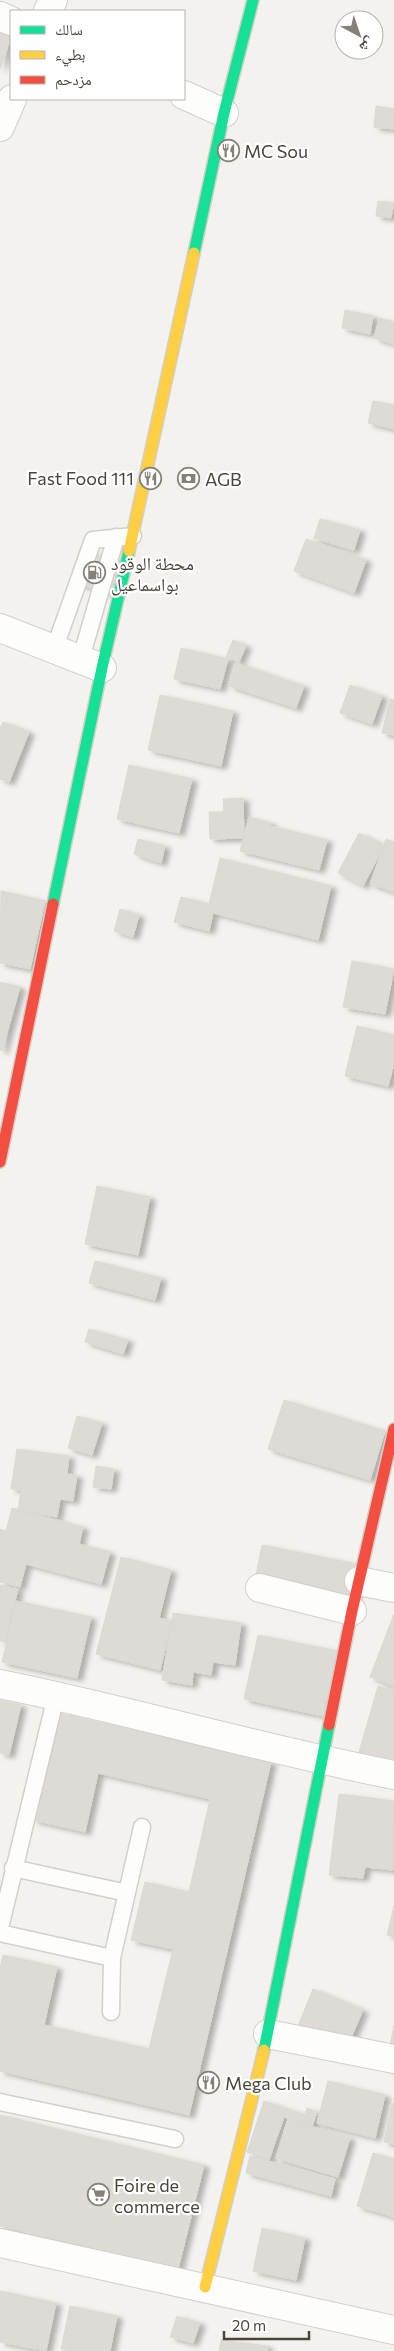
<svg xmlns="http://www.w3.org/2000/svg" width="394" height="2351" font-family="Commissioner,'Noto Naskh Arabic',sans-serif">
<defs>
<filter id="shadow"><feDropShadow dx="5.5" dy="3" stdDeviation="2.5" flood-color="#0004"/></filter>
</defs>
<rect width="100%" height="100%" fill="#f4f2ee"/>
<path fill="#dedbd6" stroke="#dcd9d4" filter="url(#shadow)" d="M 0,33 L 11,37 L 0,69 Z
M 376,106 L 394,109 L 394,129 L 374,127 Z
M 378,201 L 394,203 L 391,218 L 376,216 Z
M 345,310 L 373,316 L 370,334 L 342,328 Z
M 380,318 L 394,322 L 394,344 L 374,338 Z
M 373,401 L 394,405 L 394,429 L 368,423 Z
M 320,519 L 360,530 L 354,550 L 314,538 Z
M 306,539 L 366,560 L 354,593 L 294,571 Z
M 80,549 L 121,562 L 111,594 L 69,581 Z
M 233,640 L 246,646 L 239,662 L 226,657 Z
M 181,648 L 228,659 L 220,689 L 174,679 Z
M 236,663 L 304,686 L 296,708 L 229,686 Z
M 350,685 L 382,696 L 372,724 L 340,713 Z
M 160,695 L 233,711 L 221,766 L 148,750 Z
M 390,699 L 394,700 L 394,735 L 382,733 Z
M 3,722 L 29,732 L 9,782 L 0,779 L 0,729 Z
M 129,765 L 192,779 L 179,833 L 117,819 Z
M 243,798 L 244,838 L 210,839 L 209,812 L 224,812 L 223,799 Z
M 249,817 L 271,823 L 270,826 L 327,840 L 319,870 L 240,851 Z
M 359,833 L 384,846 L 363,886 L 338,873 Z
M 138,839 L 165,846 L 161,863 L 134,854 Z
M 386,839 L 394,842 L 394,892 L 370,884 Z
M 220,858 L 331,886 L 318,940 L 213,913 L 209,931 L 174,922 L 181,897 L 209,904 Z
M 1,891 L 45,901 L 30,969 L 0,963 Z
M 120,909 L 139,915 L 133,937 L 114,931 Z
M 352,961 L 394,969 L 385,1014 L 343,1007 Z
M 0,982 L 20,987 L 2,1051 L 0,1050 Z
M 357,1026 L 394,1035 L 394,1064 L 388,1086 L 345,1076 Z
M 97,1186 L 150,1197 L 138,1255 L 85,1244 Z
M 95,1261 L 161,1278 L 155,1300 L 89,1283 Z
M 89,1329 L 128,1340 L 123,1354 L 85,1342 Z
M 284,1400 L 385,1431 L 370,1480 L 268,1449 Z
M 77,1416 L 102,1423 L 92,1455 L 68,1448 Z
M 17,1449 L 69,1456 L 67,1474 L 77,1475 L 73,1501 L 60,1499 L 57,1517 L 18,1511 L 21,1490 L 11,1489 Z
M 96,1466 L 114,1469 L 111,1489 L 93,1487 Z
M 12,1508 L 83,1527 L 79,1544 L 110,1552 L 101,1584 L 26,1564 L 20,1587 L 0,1582 L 0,1529 L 6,1531 Z
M 262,1545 L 362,1565 L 352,1610 L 310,1602 L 313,1585 L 282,1578 L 278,1595 L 253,1590 Z
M 121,1557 L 171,1570 L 159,1618 L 172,1621 L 160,1670 L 96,1654 Z
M 0,1585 L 18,1589 L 5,1642 L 0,1641 Z
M 16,1601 L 91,1617 L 77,1678 L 2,1662 Z
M 173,1613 L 241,1623 L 235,1665 L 213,1662 L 211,1675 L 193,1672 L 192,1685 L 162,1680 Z
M 394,1614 L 394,1686 L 370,1677 Z
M 258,1635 L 338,1651 L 323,1716 L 244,1699 Z
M 378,1686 L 394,1691 L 394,1762 L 359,1752 Z
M 0,1700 L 21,1705 L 9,1755 L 0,1753 Z
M 58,1713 L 271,1762 L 189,2115 L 0,2071 L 0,1968 L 3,1955 L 57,1967 L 44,2025 L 149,2049 L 173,1949 L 131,1940 L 145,1882 L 189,1892 L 210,1799 L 98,1773 L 85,1832 L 33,1820 Z
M 339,1794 L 394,1801 L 393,1870 L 365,1867 L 363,1878 L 329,1875 Z
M 394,1906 L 394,1937 L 387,1935 Z
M 313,1989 L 363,2010 L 342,2059 L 293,2038 Z
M 394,2025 L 394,2070 L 386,2068 Z
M 328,2081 L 385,2095 L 375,2138 L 317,2123 Z
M 264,2101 L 305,2115 L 307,2108 L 317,2112 L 312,2127 L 284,2117 L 269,2160 L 247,2152 Z
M 392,2103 L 394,2104 L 394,2144 L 384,2142 Z
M 0,2115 L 204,2165 L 178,2269 L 0,2226 Z
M 288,2119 L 350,2138 L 338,2177 L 276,2158 Z
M 373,2153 L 394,2159 L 394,2217 L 357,2206 Z
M 250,2156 L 335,2179 L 331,2196 L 246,2173 Z
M 262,2228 L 305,2238 L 296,2280 L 253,2271 Z
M 0,2291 L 56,2303 L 46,2351 L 0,2342 Z
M 70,2306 L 117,2316 L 110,2351 L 73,2351 L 61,2349 Z
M 177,2316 L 200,2323 L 193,2343 L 170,2337 Z
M 221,2340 L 268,2346 L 267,2351 L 219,2351 Z"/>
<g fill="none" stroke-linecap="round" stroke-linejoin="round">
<defs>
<path id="lane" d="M 54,650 L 93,540 L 133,536
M 81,658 L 116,537
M 13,1868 L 127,1893
M 0,1928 L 56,1696
M 0,1933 L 112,1958
M 111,2012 L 112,1958 L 142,1827
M 0,2102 L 175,2139"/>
<path id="street" d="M 48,11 L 53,0
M 0,16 L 11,21
M 184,95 L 224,113
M 0,127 L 12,99
M 0,628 L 102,668
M 359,1581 L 394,1588
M 260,1588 L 352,1611
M 0,1684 C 132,1711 262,1749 394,1775
M 268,2034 L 394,2059
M 0,2243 L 394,2330"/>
<path id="fast" d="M 194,253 L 224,113 L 253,0
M 53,904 L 102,668 L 129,551
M 264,2050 L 329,1725"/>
<path id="slow" d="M 129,551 L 194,253
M 205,2287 L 264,2050"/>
<path id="jam" d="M 0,1162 L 53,904
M 329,1725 L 352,1611 L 394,1429"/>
</defs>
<use href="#lane" stroke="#d2d0cb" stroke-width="19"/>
<use href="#street" stroke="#d2d0cb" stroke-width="30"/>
<use href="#fast" stroke="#d3cfc5" stroke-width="14"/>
<use href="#slow" stroke="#d3cfc5" stroke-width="14"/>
<use href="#jam" stroke="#d3cfc5" stroke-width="14"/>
<use href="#lane" stroke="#fdfdfc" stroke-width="16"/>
<use href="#street" stroke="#fdfdfc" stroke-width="28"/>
<use href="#fast" stroke="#16e098" stroke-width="11"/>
<use href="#slow" stroke="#ffcf43" stroke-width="11"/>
<use href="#jam" stroke="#f24e42" stroke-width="11"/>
</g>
<defs>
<symbol id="restaurant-ring" viewBox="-11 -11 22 22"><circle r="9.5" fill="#fff" stroke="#868178" stroke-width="1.5"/><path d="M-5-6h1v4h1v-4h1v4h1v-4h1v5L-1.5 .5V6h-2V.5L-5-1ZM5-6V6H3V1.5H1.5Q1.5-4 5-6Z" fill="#868178"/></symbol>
<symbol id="bank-ring" viewBox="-11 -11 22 22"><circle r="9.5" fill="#fff" stroke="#868178" stroke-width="1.5"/><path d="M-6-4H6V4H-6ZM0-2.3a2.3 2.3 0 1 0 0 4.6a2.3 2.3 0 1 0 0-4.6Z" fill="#868178"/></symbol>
<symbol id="fuel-ring" viewBox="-11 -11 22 22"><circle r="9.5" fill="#fff" stroke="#868178" stroke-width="1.5"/><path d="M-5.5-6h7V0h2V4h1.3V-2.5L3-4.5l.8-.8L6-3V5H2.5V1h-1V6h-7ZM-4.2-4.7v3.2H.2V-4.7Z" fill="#868178"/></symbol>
<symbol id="supermarket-ring" viewBox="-11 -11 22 22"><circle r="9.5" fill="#fff" stroke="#868178" stroke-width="1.5"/><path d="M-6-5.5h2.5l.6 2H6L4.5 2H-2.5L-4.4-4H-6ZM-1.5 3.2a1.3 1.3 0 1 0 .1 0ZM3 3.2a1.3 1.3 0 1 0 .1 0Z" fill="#868178"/></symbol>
</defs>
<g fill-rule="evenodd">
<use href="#restaurant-ring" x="216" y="138" width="25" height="25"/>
<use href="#restaurant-ring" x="138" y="466" width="25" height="25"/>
<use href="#bank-ring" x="176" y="466" width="25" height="25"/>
<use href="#fuel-ring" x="82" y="560" width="25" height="25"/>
<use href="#restaurant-ring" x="196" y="2070" width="25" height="25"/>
<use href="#supermarket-ring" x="86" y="2182" width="25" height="25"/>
</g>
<g text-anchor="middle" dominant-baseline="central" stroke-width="4.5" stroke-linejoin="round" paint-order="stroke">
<g font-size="18" fill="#4b4439" stroke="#fff" text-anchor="start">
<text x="244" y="151">MC Sou</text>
<text x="134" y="478" text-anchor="end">Fast Food 111</text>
<text x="205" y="479">AGB</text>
<text x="111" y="563">محطة الوقود<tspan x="111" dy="21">بواسماعيل</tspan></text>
<text x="225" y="2083">Mega Club</text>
<text x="114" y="2185">Foire de<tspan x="114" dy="21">commerce</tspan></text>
</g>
</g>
<rect x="10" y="10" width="175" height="90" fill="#ffffff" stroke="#b7b4b0"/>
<rect x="20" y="26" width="25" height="8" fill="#16e098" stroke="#b7b4b0"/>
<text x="55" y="35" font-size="15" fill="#4b4439">سالك</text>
<rect x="20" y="51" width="25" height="8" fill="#ffcf43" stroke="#b7b4b0"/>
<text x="55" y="60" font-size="15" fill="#4b4439">بطيء</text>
<rect x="20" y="76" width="25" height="8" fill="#f24e42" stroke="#b7b4b0"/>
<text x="55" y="85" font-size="15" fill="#4b4439">مزدحم</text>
<g transform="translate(359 35) rotate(140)"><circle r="24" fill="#ffffff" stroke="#b7b4b0"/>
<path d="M0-4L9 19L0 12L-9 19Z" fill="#868178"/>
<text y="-8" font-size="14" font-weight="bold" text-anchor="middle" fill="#4b4439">ش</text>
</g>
<path d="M224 2331v8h85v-8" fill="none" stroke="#4b4439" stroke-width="2.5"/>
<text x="232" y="2331" font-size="15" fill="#4b4439" stroke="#ffffff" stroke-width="4" paint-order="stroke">20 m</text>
</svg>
